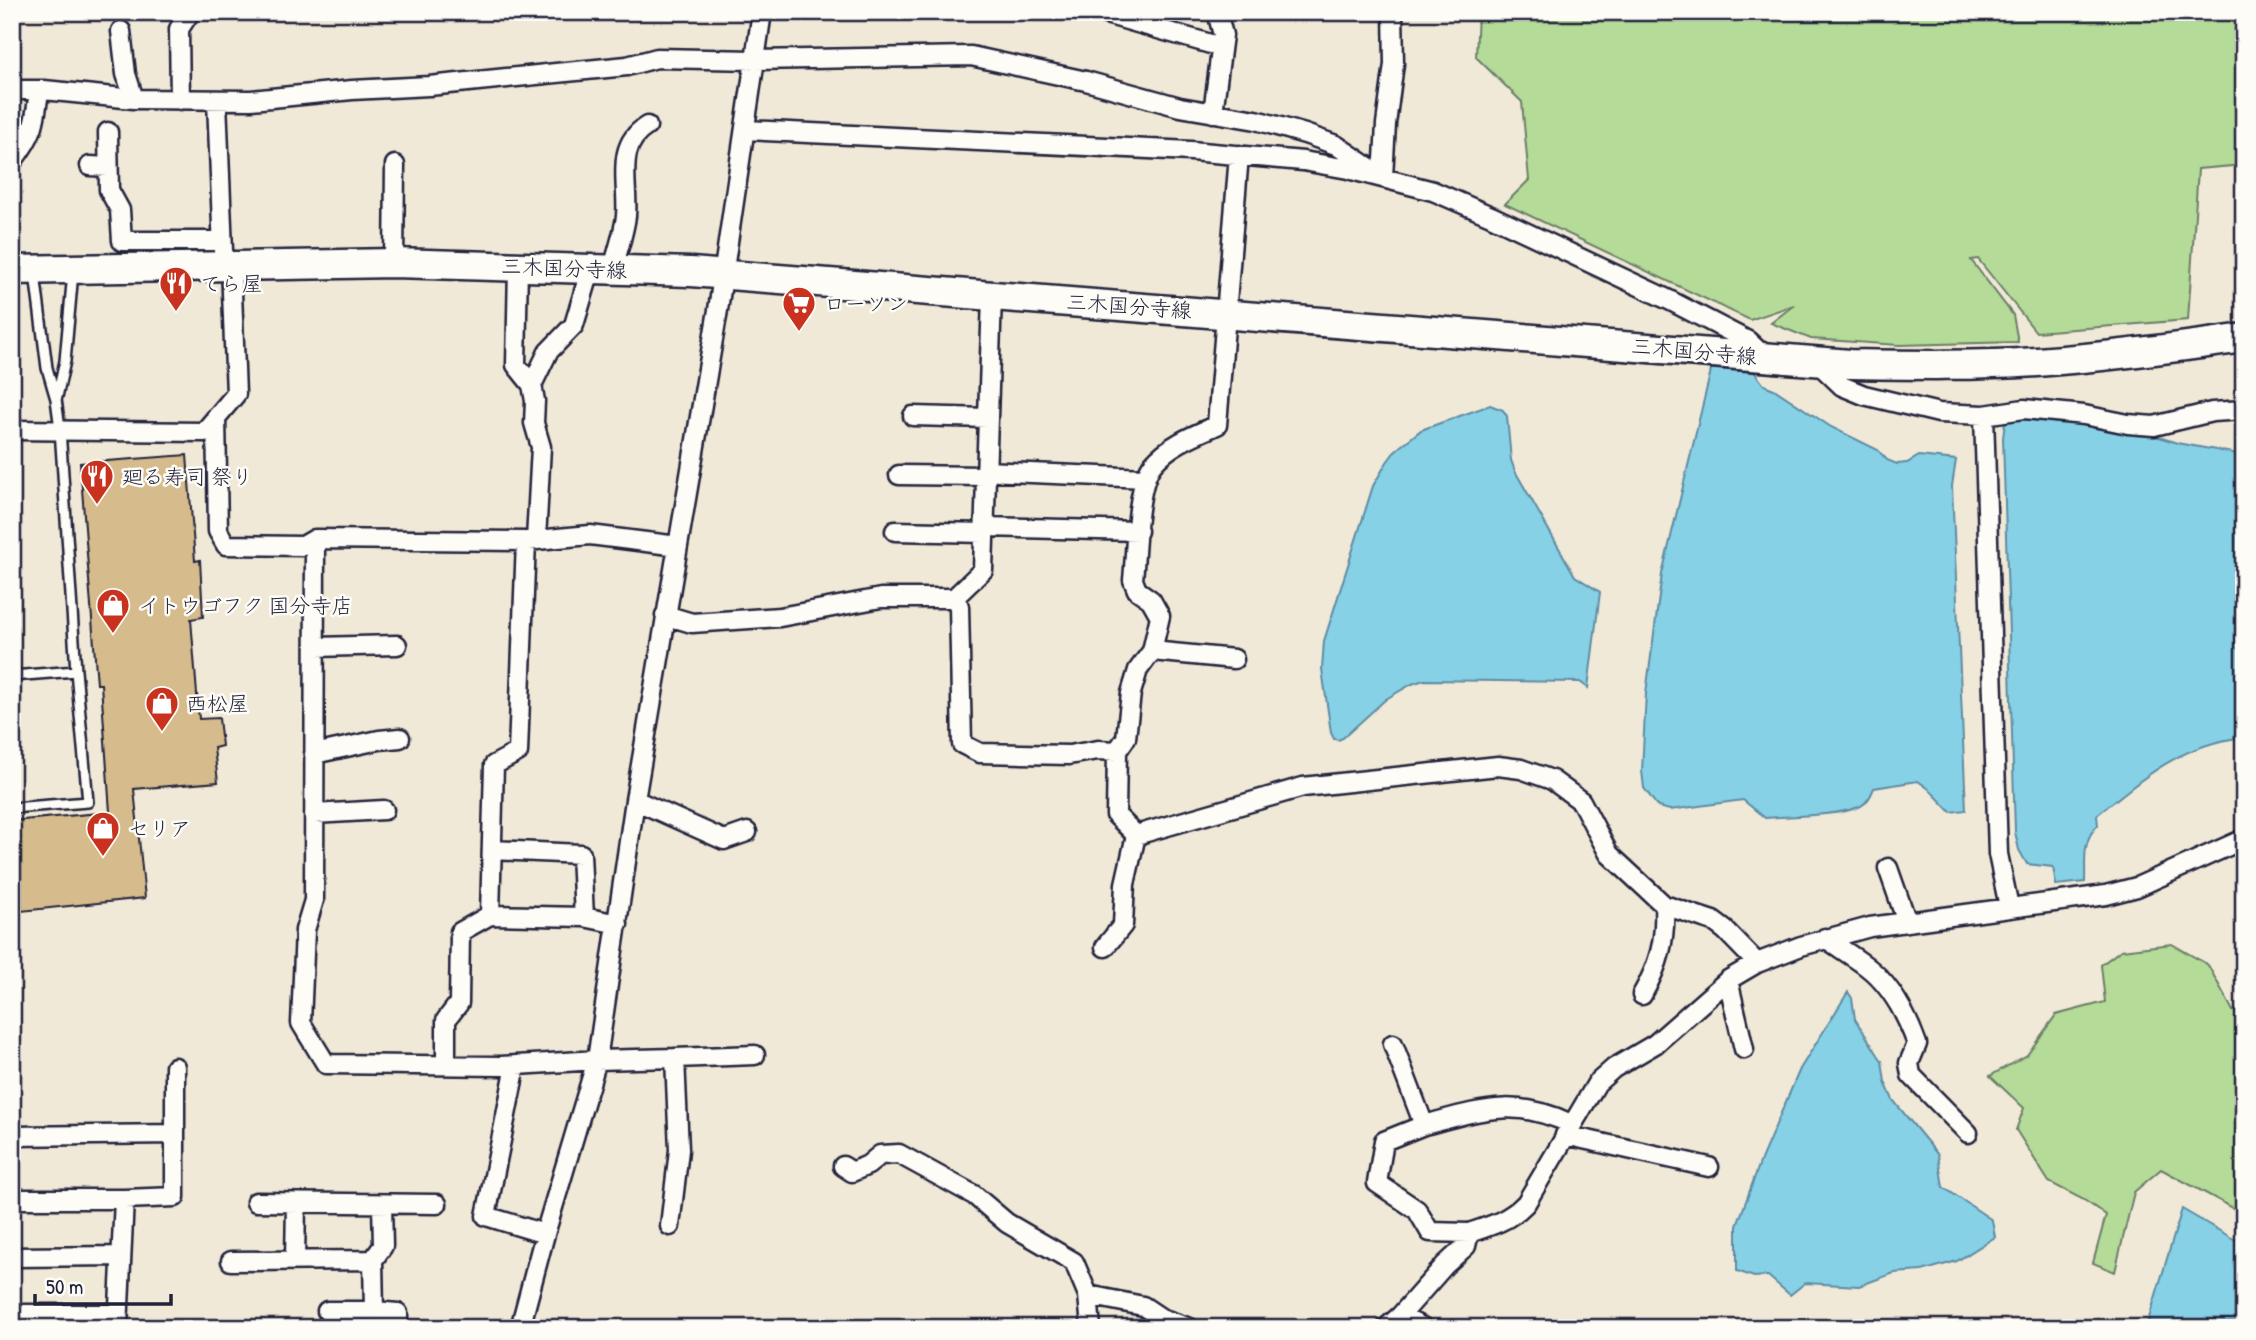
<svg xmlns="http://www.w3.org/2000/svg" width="2256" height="1340" font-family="'Patrick Hand','Klee One',sans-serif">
<rect width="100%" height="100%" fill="#f1e9d7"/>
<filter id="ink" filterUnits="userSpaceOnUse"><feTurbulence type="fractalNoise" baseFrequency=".0143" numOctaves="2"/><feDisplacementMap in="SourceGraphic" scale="14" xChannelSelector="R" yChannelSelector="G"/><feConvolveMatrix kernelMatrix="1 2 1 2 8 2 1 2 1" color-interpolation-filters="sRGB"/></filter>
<g filter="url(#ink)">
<path fill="#b4db97" stroke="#6b7e69" stroke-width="2" d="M 1478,12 L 2244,12 L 2244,165 L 2198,169 L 2188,320 L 2036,332 L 1978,259 L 1971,260 L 2013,315 L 2018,342 L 1899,345 L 1811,339 L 1771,323 L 1794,305 L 1750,320 L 1505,204 L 1529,180 L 1522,102 L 1476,57 Z
M 2172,944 L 2208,965 L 2233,1011 L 2244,1010 L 2244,1214 L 2161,1169 L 2134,1192 L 2115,1272 L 2093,1263 L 2106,1215 L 2084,1200 L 2049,1182 L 2016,1130 L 2024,1108 L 1990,1076 L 2027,1055 L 2056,1015 L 2105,1002 L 2101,965 L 2121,950 Z"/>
<path fill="#86d1e6" stroke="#5e8ba2" stroke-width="2" d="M 1712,366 L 1752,369 L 1764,385 L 1774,389 L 1831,427 L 1878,450 L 1887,460 L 1897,464 L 1907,463 L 1919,456 L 1956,460 L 1952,486 L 1966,810 L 1951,812 L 1929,789 L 1918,781 L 1874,788 C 1871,795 1868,802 1861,806 C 1842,816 1789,816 1765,818 L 1743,800 L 1670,810 L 1658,807 L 1644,788 L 1642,771 L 1646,693 L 1662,574 Z
M 1490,405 L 1503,410 L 1507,416 L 1511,460 L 1515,471 L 1575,576 L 1600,592 L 1588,688 L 1580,682 L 1424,680 L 1412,684 L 1386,699 L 1343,738 L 1338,740 L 1334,739 L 1331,733 L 1322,669 L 1324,641 L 1373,486 L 1387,462 L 1396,450 L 1421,430 Z
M 2012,418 L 2055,418 L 2153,435 L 2177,443 L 2244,455 L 2244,737 C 2179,745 2146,776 2097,815 L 2098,825 C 2081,841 2086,861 2085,882 L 2056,885 L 2053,867 L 2027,864 L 2019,850 L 2015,832 L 2003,438 L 2005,422 Z
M 1848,992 L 1852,998 L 1855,1019 L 1882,1061 L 1885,1082 L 1893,1100 L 1938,1155 L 1943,1187 L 1992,1220 L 1995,1237 L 1957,1261 L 1922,1271 L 1894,1273 L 1859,1286 L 1805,1283 L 1790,1295 L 1768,1276 L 1754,1277 L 1737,1271 L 1737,1226 L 1762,1157 L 1800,1069 Z
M 2182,1209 L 2244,1245 L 2244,1328 L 2146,1328 Z"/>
<path fill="#d6bc8c" stroke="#22223b" stroke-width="2" d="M 187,455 L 195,561 L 200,560 L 203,617 L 191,619 L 199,719 L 219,718 L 222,746 L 214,748 L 218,782 L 134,789 L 145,898 L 12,912 L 12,821 L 110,812 L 101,684 L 97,684 L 80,463 Z"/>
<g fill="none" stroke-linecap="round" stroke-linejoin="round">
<defs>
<path id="lane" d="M 57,397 L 65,361 L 73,272
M 12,676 L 76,671 L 60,429 L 56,399 L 47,368 L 35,274
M 12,808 L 88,802 L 76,671"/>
<path id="street" d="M 1099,12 L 1221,47
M 121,31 L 126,74 L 134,99
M 12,90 L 44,90 L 134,99 L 251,100 L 352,90 L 429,86 L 556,73 L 627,66 L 657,58 L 755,60 L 971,56 L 1086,81 L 1180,107 L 1256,120 L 1305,134 L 1336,145 L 1383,177 L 1386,124 L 1394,64 L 1393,12
M 180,100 L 179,29 L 190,12
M 217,101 L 223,251
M 1213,113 L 1223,35 L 1217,12
M 746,130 L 1191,151 L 1303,161 L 1348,169 L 1433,191 L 1491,216 L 1669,300 L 1748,341 L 1764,356
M 108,132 L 109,190 L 120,210 L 122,241 L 222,241
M 1239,155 L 1217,425 C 1194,435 1169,445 1153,464 C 1136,485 1136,552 1133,580 L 1137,590 L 1151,600 L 1160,616 L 1152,651 L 1138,670 L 1131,693 L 1126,738 L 1117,751 L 1116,815 L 1136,835 L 1303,787 L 1498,766 L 1521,769 L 1552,780 L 1581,801 L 1609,854 L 1664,905 L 1713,921 L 1725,930 L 1757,963
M 12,162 C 34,133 35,125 39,90
M 90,166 L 108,167
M 394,263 L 395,165
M 518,266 L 516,365 L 532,385 L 535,401 L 534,423 L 541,447 L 536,540
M 613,269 C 617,252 624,233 626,216 C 629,183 614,146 647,126
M 1817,362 L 1842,386 L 1864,395 L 1939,413 L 1984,415 L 2024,409 L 2084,415 L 2128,424 L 2154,426 L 2212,412 L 2244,410
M 532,385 L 548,352 L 574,325 L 591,268
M 1984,415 L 1998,854 L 2009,907
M 913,416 L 988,418
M 216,417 L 218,531 L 226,545 L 303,546 L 315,539 L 526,541 L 590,535 L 678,546
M 12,430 L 204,432 L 236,394 L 231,267
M 986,471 L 1146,478
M 899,475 L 986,476
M 984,527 L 1138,531
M 895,531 L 984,533
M 315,539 L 314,900 L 305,930 L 301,1023 L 326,1064 L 501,1066 L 597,1060 L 675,1058 L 679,1150 L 670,1226
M 526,541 L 518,752 L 494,765 L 490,915 L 584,917 L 618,924
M 954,598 L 983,570 L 992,296
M 665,615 L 692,623 L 780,617 L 881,598 L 954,598 L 959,606 L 962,744 L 980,753 L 1069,755 L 1098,750 L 1117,751
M 315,647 L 397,645
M 1152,651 L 1234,659
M 314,754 L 379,740 L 400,738
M 635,800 L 724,840 L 747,832
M 314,814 L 384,810
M 492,850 L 581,854 L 584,917
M 1888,868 L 1907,922
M 1825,938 C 1839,948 1853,956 1866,966 C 1891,985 1907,1016 1917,1044 L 1909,1063 L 1911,1075 L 1968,1133
M 1105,947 L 1123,925 L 1125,884 L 1136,835
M 1728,980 L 1744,1049
M 1642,995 C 1659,965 1666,940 1664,905
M 1393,1044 L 1424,1125 C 1481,1110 1515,1097 1571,1124
M 675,1058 L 755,1055
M 446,1065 L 446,1020 L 459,1003 L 460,932 L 490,915
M 516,1065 L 486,1216 L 545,1234
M 1424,1125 L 1384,1141 L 1377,1183 L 1417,1210 L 1430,1232 L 1469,1233
M 1565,1135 L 1709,1167
M 12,1136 L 175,1134
M 843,1166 L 852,1172 L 868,1165 L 880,1155 L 899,1154 L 974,1195 L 1007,1223 L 1074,1262 L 1088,1295
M 12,1199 L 124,1199
M 256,1202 L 437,1204
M 382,1204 L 383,1246 L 373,1260 L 374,1311 L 398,1313 L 398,1328
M 12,1257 L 120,1256
M 295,1260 L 296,1203
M 231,1261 L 373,1260
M 327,1311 L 374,1311
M 12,1314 L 118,1314
M 1400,1316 L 1424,1328
M 118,1328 L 124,1199 L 175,1197 L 175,1067
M 520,1328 L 545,1234 L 597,1060 L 635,800 L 718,310 L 762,12
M 1091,1328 L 1088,1295 L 1143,1306 L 1161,1318 L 1190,1328
M 1386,1328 L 1400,1316 L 1445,1265 L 1466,1246 L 1469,1233 C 1491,1226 1510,1220 1526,1203 L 1597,1083 L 1614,1068 L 1655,1044 L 1728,980 L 1757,963 L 1801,946 L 1870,927 L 2106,895 L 2137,887 L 2244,839"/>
<path id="primary" d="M 12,270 L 394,263 L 691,272 L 1850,364 C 1913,365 1975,366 2037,362 C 2106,357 2175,348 2244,338"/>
</defs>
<use href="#lane" stroke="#22223b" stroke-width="14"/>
<use href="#street" stroke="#22223b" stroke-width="23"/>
<use href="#primary" stroke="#22223b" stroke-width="33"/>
<use href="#lane" stroke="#fdfcf7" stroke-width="9"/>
<use href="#street" stroke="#fdfcf7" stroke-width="18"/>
<use href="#primary" stroke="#fdfcf7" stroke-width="28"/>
</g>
</g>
<defs>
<symbol id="restaurant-pin" viewBox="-11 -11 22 30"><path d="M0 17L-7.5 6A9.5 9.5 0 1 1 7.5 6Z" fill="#c8321e" stroke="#fdfcf7"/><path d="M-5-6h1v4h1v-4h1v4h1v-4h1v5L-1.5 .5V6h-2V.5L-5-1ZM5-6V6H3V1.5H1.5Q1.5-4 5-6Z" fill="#fff"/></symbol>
<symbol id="supermarket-pin" viewBox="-11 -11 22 30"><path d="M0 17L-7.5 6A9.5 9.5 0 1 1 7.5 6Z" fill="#c8321e" stroke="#fdfcf7"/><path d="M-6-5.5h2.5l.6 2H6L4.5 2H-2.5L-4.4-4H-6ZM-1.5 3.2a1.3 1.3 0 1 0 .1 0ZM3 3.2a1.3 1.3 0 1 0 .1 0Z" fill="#fff"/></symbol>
<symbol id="shop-pin" viewBox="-11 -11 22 30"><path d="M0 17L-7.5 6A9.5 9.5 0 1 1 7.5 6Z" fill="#c8321e" stroke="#fdfcf7"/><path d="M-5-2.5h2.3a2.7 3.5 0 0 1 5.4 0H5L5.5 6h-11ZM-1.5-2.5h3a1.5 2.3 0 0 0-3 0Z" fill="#fff"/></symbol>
</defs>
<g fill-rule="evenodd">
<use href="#restaurant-pin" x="157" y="264" width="38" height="52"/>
<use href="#supermarket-pin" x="780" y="284" width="38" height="52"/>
<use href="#restaurant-pin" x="78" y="457" width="38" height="52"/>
<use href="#shop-pin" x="94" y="586" width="38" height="52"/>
<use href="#shop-pin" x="143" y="684" width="38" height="52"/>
<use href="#shop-pin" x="84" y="809" width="38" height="52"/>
</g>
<g text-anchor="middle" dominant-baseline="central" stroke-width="5" stroke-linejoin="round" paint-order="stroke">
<g font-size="21" fill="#22223b" stroke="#fdfcf7">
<text transform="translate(564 268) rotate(2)">三木国分寺線</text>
<text transform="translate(1129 306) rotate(4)">三木国分寺線</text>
<text transform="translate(1694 351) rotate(5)">三木国分寺線</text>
</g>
<g font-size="21" fill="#22223b" stroke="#fdfcf7" text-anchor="start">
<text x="200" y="283">てら屋</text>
<text x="824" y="303">ローソン</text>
<text x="122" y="476">廻る寿司 祭り</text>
<text x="138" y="605">イトウゴフク 国分寺店</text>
<text x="186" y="703">西松屋</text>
<text x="128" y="828">セリア</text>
</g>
</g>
<rect width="2256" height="1340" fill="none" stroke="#fdfcf7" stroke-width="42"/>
<rect x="21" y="21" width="2214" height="1298" fill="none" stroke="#22223b" stroke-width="2.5" filter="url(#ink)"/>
<path d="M35 1294v10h136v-10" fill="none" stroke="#22223b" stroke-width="3.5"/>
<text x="46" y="1294" font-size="21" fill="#22223b" stroke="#fdfcf7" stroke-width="5" paint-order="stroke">50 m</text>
</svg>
